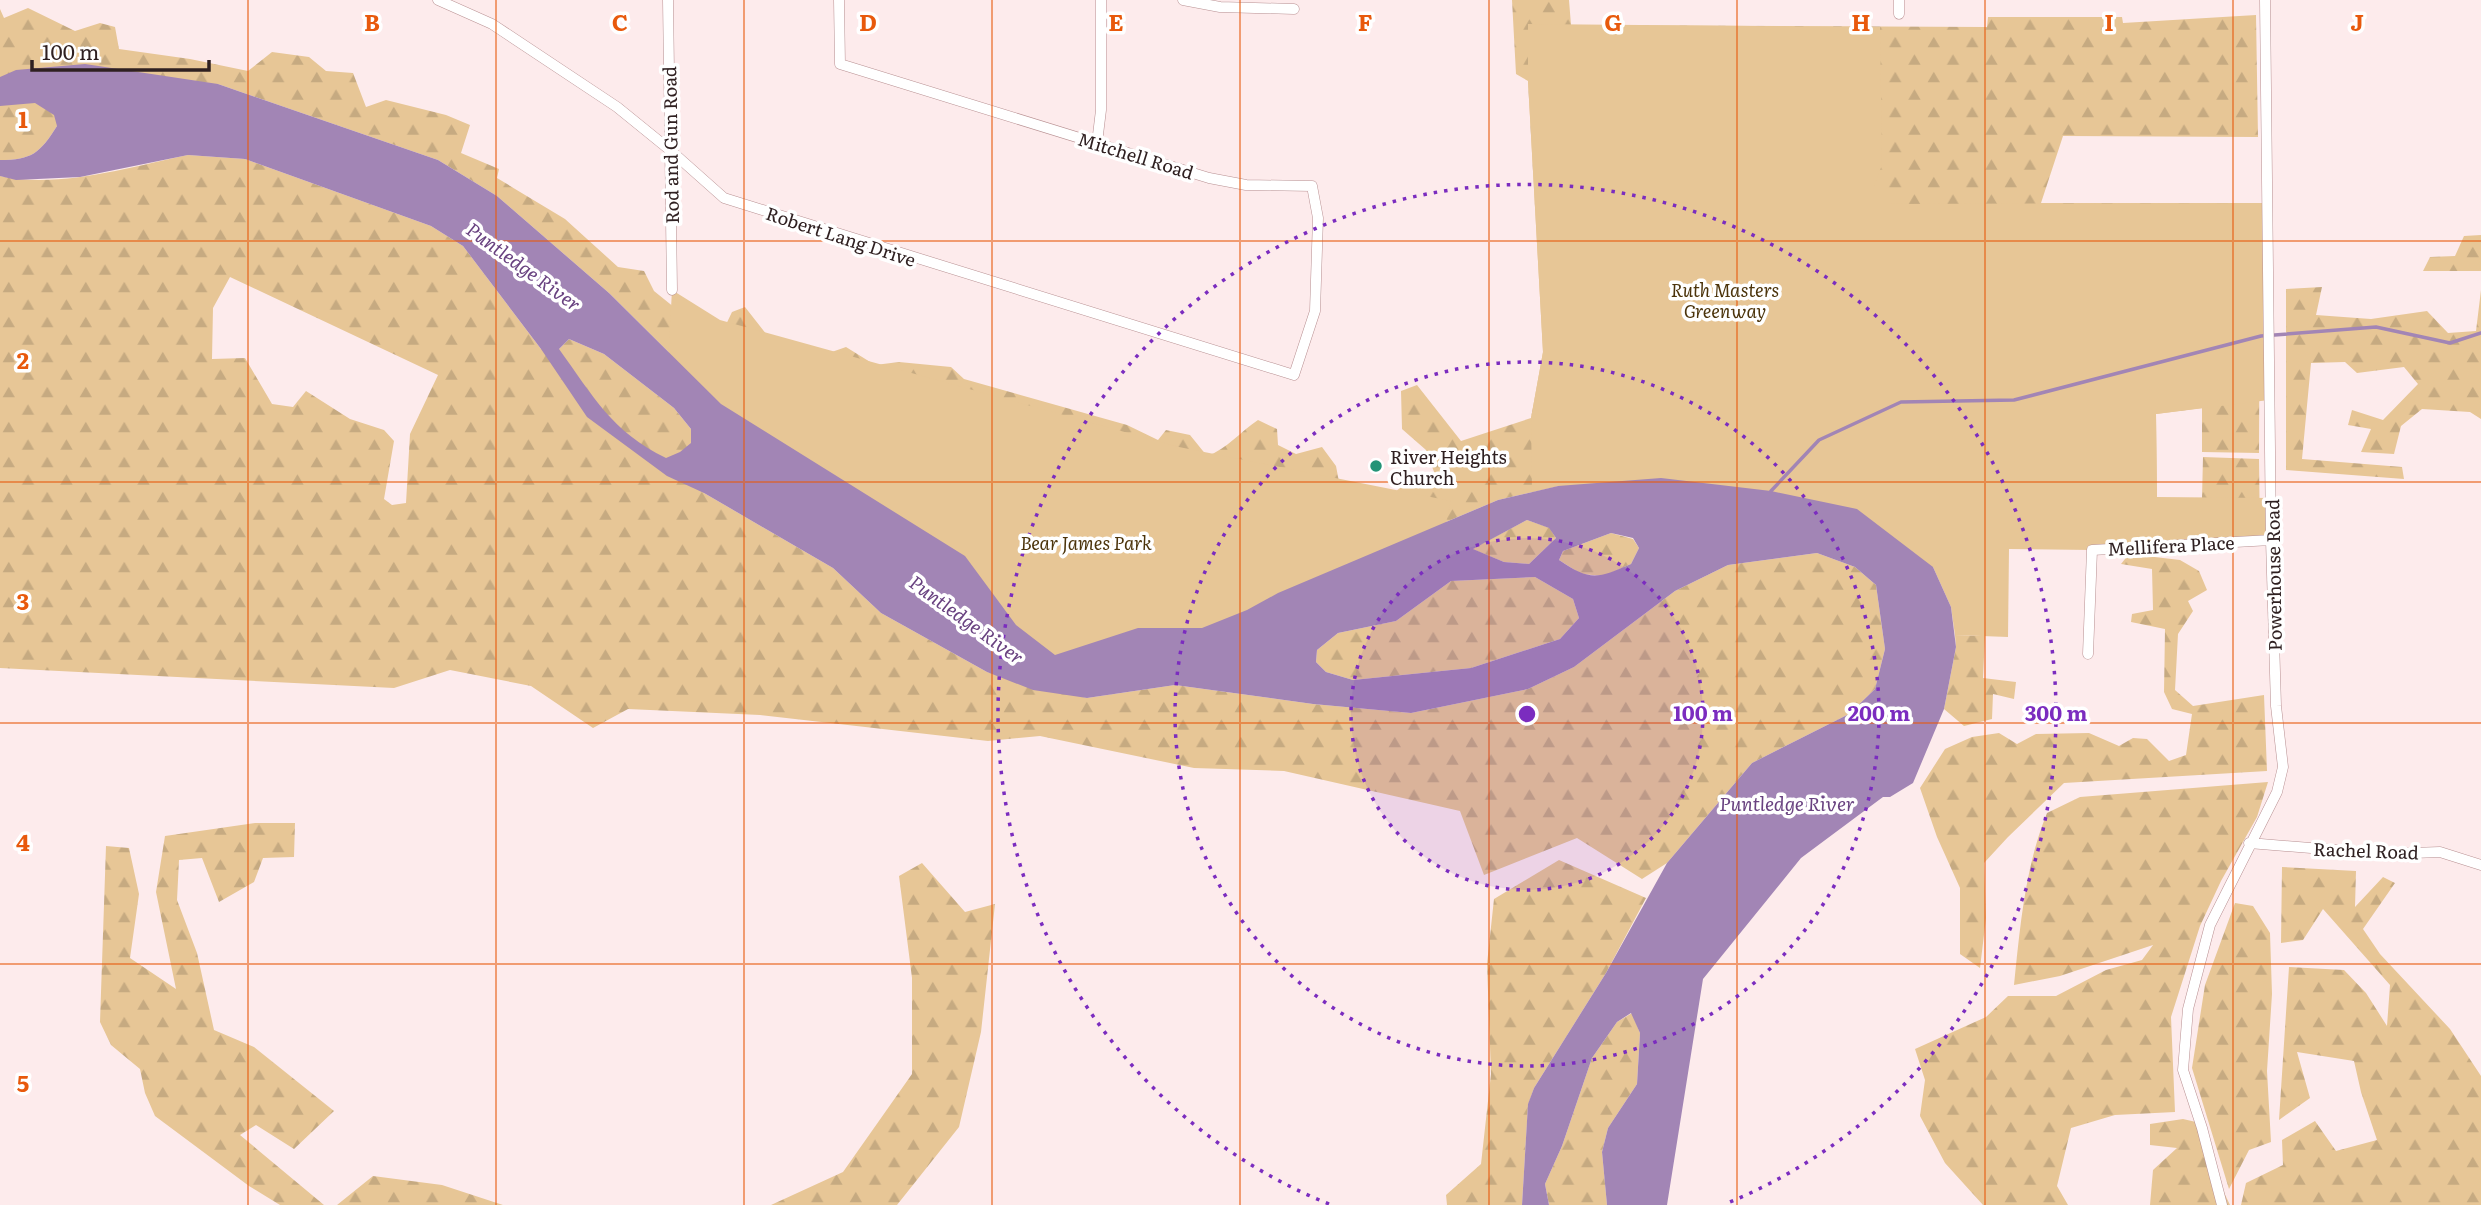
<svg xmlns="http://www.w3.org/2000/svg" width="2481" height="1205" font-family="Literata,serif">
<defs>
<pattern id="forest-firs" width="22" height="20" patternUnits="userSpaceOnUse" patternTransform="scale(1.75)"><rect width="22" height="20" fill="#e7c696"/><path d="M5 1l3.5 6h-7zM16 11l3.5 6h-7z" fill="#c6aa81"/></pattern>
</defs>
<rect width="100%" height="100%" fill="#fdebec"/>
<path fill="url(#forest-firs)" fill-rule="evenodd" d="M 1512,0 L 1569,0 L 1571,25 L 1987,27 L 1988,17 L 2122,17 L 2123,23 L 2256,15 L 2258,137 L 2063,136 L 2041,203 L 2260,203 L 2259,453 L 2202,452 L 2202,408 L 2156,414 L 2157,498 L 2202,498 L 2203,457 L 2259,459 L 2260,539 L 2005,537 L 1933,567 L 1558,486 L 1498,500 L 1278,593 L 721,404 L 609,293 L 497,196 L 438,160 L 218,84 L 57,126 C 40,153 32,160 0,160 L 0,9 L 4,18 L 28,8 L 75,31 L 100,23 L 115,27 L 119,49 L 190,59 L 248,71 L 272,52 L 309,57 L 326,71 L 353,73 L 366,107 L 386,100 L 446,115 L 470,125 L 461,153 L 499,169 L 497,178 L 565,219 L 618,267 L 644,271 L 654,291 L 680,312 L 721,335 L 732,312 L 745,307 L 767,335 L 826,354 L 846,347 L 875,365 L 899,362 L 951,367 L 964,379 L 1127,425 L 1158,440 L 1166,430 L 1190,435 L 1207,456 C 1227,449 1241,431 1258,420 L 1277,429 L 1278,445 L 1296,454 L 1322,447 L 1336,466 L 1340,487 L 1394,493 L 1407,482 L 1437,480 L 1426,450 L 1402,429 L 1401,391 L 1417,385 L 1461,441 L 1531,418 L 1543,352 L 1528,81 L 1516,74 Z
M 188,155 L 245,159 L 431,226 L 463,246 L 541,349 L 559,349 L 569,339 L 604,354 L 674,408 L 691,429 L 691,443 L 704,493 L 833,568 L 881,613 L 987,672 L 1087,698 L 1175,685 L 1313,704 L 1411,713 L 1528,689 L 1574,667 L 1675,591 L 1728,565 L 1817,553 L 1855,567 L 1876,585 L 1885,649 L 1875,689 L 1849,714 L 1752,763 L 1667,863 L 1642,879 L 1577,838 L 1484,875 L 1460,811 L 1284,771 L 1194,768 L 1040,736 L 988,741 L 760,715 L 628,709 L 593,728 L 531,686 L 450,670 L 394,688 L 0,668 L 0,176 C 59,189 130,167 188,155 ZM 230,277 L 438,375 L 410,434 L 406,503 L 392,505 L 384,499 L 394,441 L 384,430 L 350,419 L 306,391 L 293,407 L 272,404 L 245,358 L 212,359 L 213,308 Z
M 2481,235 L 2481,271 L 2423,271 L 2430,257 L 2455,256 L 2464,236 Z
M 2322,287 L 2316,315 L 2371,319 L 2427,311 L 2448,333 L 2476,331 L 2481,290 L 2481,419 L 2470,412 L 2422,409 L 2401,426 L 2394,454 L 2361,452 L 2371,429 L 2348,425 L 2352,410 L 2383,420 L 2418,384 L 2404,367 L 2357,373 L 2345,362 L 2311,363 L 2302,459 L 2402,467 L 2404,479 L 2286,470 L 2286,289 Z
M 1527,520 L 1550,528 L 1556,538 L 1529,564 L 1504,562 L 1472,549 Z
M 1611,533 L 1633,539 L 1639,548 L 1631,564 L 1604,576 L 1581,574 L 1559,560 L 1563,551 Z
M 2129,554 L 2180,560 L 2199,571 L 2207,590 L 2188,601 L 2193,611 L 2178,634 L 2175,690 L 2193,706 L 2264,695 L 2267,771 L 2064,783 L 2008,837 L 1984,863 L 1986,918 L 1980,968 L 1960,954 L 1960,888 L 1937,837 L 1920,788 L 1945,749 L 1972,737 L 1999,733 L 2017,744 L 2036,734 L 2089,733 L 2119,746 L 2133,738 L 2147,739 L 2169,761 L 2186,755 L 2192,714 L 2172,709 L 2164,692 L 2165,629 L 2131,622 L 2132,614 L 2153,610 L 2152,569 L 2121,564 Z
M 1535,577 L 1573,599 L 1579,618 L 1560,639 L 1471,668 L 1353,680 L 1326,672 L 1316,662 L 1317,650 L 1338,633 L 1396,621 L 1451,581 Z
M 1955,635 L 1985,636 L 1983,678 L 2016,682 L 2014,699 L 1993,694 L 1992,719 L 1964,726 L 1944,709 L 1956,647 Z
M 2268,782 L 2257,817 L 2221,881 L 2200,926 L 2171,1017 L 2175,1112 L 2115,1115 L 2071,1128 L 2057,1186 L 2068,1205 L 1983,1205 L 1945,1163 L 1920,1116 L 1925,1080 L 1915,1049 L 1986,1017 L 2008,996 L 2056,996 L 2106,970 L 2142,960 L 2153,945 L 2060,976 L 2014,985 C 2020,927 2025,867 2047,813 L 2080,797 Z
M 255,823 L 295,823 L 294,857 L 263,858 L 254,882 L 219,902 L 202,858 L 179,860 L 177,900 L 197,953 L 214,1030 L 254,1047 L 334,1111 L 294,1149 L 256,1125 L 240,1135 L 324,1205 L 280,1205 L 249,1186 L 155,1116 L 145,1093 L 140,1069 L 111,1045 L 100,1022 L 106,846 L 129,848 L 139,894 L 130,958 L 176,989 L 156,892 L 165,836 Z
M 1559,860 L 1646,898 L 1606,973 L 1534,1088 L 1528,1105 L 1522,1205 L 1447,1205 L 1446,1195 L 1481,1164 L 1491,1074 L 1487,964 L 1494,899 Z
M 922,863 L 965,912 L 995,904 L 981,1032 L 959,1127 L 897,1205 L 771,1205 L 843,1172 L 912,1074 L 912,978 L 899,876 Z
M 2282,867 L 2356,871 L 2355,907 L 2383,877 L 2395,883 L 2363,929 L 2380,954 L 2450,1029 L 2481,1076 L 2481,1205 L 2241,1205 L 2246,1183 L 2283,1165 L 2282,1140 L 2315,1121 L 2336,1151 L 2377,1140 L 2361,1092 L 2354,1061 L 2297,1052 L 2310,1098 L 2279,1120 L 2289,967 L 2344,970 L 2366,993 L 2387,1026 L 2390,985 L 2323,909 L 2303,940 L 2281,943 Z
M 2235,903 L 2253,906 L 2270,933 L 2272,994 L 2267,1071 L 2271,1142 L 2249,1150 L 2229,1189 L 2192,1068 L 2205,985 Z
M 1632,1013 L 1640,1033 L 1637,1084 L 1608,1128 L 1602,1152 L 1607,1205 L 1549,1205 L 1545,1184 L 1562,1146 L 1592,1058 L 1617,1022 Z
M 2183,1119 L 2196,1122 L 2218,1180 L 2230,1205 L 2150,1205 L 2153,1170 L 2177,1148 L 2150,1145 L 2150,1124 Z
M 373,1176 L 442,1185 L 503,1205 L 337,1205 Z"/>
<path fill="#e7c696" d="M 1528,24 L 1880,27 L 1882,165 L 1874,186 L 1883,204 L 2267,203 L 2269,400 L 2156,414 L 2157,497 L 2271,498 L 2271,540 L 2092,550 L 2009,549 L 2008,637 L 1955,635 L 1951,607 L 1933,567 L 1558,486 L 1532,492 L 1531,418 L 1543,352 L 1528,81 Z
M 672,290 L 720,320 L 1179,447 L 1451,501 L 1443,535 L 1228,638 L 1075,663 L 1037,655 L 668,363 Z"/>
<path fill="#a285b5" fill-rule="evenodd" d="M 85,64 L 218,84 L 438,160 L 497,196 L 609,293 L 721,404 L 965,556 L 1016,625 L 1055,655 L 1138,628 L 1202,628 L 1247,610 L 1278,593 L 1498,500 L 1558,486 L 1661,478 L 1771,491 L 1857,509 L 1933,567 L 1951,607 L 1956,647 L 1944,709 L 1913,783 L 1890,797 L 1883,797 L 1801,858 L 1703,979 L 1667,1205 L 1607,1205 L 1602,1152 L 1608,1128 L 1637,1084 L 1640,1033 L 1631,1013 L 1617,1022 L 1592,1058 L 1562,1146 L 1545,1184 L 1549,1205 L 1522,1205 L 1528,1104 L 1534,1088 L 1606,973 L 1667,863 L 1752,763 L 1849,714 L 1875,689 L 1885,649 L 1876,585 L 1855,567 L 1817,553 L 1728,565 L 1675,591 L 1574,667 L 1528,689 L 1411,713 L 1313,704 L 1175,685 L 1087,698 L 1033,690 L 987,672 L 881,613 L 833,568 L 704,493 L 667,476 L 587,417 L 541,349 L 463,246 L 431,226 L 245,159 L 188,155 L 80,177 L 16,180 L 0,176 L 0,160 C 32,160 40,153 57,126 L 54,115 L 35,103 L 0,106 L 0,77 L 16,70 ZM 569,339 L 604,354 L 674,408 L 691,429 L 691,443 L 680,452 L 666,458 C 612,432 593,396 559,349 ZM 1527,520 L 1549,528 L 1556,538 L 1529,564 L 1504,562 L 1473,549 ZM 1611,533 L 1633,538 L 1639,548 L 1631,564 C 1597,579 1590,581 1559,560 L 1563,551 ZM 1535,577 L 1573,599 L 1579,618 L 1560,639 L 1471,668 L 1353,680 L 1326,672 L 1316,662 L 1317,650 L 1338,633 L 1396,621 L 1451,581 Z"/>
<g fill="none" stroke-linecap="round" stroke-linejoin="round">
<path stroke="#a285b5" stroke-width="3.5" d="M 1771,491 L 1819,440 L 1901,402 L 2014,400 L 2261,336 L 2376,327 L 2450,343 L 2481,333"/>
<defs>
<path id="minor" d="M 438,0 L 492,24 L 617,107 L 670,150 L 724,198 L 1294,375 L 1315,311 L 1318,218 L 1312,186 L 1246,185 L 1209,178 L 840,64 L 839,0
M 668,0 L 672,290
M 1183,0 L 1220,7 L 1294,9
M 1899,0 L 1899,14
M 1097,143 L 1101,110 L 1101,0
M 2088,654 L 2092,550 L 2271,540
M 2249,843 L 2385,854 L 2440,852 L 2481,865
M 2222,1205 L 2202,1128 L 2183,1070 L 2188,1009 L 2210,925 L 2277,792 L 2283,767 L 2276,706 L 2271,540 L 2265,0"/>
</defs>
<use href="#minor" stroke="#b89092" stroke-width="11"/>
<use href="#minor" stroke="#fff" stroke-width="10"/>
</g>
<path fill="none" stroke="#e8590c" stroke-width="2" stroke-opacity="0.55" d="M 248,0 L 248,1205M 496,0 L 496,1205M 744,0 L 744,1205M 992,0 L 992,1205M 1240,0 L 1240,1205M 1489,0 L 1489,1205M 1737,0 L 1737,1205M 1985,0 L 1985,1205M 2233,0 L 2233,1205M 0,241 L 2481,241M 0,482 L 2481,482M 0,723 L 2481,723M 0,964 L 2481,964"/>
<circle cx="1527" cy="714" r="176" fill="#7b2cbf" fill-opacity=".12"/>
<g fill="none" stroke="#7b2cbf" stroke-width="3.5" stroke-dasharray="3.5 7">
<circle cx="1527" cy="714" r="176"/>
<circle cx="1527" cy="714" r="352"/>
<path d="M1329 1204A529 529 0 1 1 1725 1204"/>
</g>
<circle fill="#239477" stroke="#fff" stroke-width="2.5" cx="1376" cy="466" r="7"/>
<g text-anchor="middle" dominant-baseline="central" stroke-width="7" stroke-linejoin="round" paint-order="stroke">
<g font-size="18" fill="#2f2021" stroke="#fff">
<text transform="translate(670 145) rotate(-91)">Rod and Gun Road</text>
<text transform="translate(1136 155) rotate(17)">Mitchell Road</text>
<text transform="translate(841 236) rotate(18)">Robert Lang Drive</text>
<text transform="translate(2171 545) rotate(-3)">Mellifera Place</text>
<text transform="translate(2273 575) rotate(-91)">Powerhouse Road</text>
<text transform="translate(2366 850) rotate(2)">Rachel Road</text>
</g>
<g font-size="18" font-style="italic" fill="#4c340b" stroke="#fff">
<text x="1725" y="289">Ruth Masters<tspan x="1725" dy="21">Greenway</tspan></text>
<text x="1086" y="542">Bear James Park</text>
</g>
<g font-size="18" fill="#2f2021" stroke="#fff" text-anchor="start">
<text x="1390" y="456">River Heights<tspan x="1390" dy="21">Church</tspan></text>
</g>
<g font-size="19" font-style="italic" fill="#694280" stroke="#fff">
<text transform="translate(524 266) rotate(36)">Puntledge River</text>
<text transform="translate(967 619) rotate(36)">Puntledge River</text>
<text x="1787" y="803">Puntledge River</text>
</g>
</g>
<g font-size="23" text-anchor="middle" font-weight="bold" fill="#e8590c" stroke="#fff" stroke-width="7" stroke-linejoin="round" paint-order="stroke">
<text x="372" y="31">B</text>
<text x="620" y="31">C</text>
<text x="868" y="31">D</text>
<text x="1116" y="31">E</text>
<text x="1365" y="31">F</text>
<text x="1613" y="31">G</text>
<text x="1861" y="31">H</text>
<text x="2109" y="31">I</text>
<text x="2357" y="31">J</text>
<text x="23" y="128">1</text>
<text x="23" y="369">2</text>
<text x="23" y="610">3</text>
<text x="23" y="851">4</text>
<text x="23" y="1092">5</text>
</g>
<circle cx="1527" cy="714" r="10" fill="#7b2cbf" stroke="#fff" stroke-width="3.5"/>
<g font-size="21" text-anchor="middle" font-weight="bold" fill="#7b2cbf" stroke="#fff" stroke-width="7" stroke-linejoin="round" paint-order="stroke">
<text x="1703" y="721">100 m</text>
<text x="1879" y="721">200 m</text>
<text x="2056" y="721">300 m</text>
</g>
<path d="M32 60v10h177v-10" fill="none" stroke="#2f2021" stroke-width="3.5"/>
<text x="42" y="60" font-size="21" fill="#2f2021" stroke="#ffffff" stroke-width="5" paint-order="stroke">100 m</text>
</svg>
